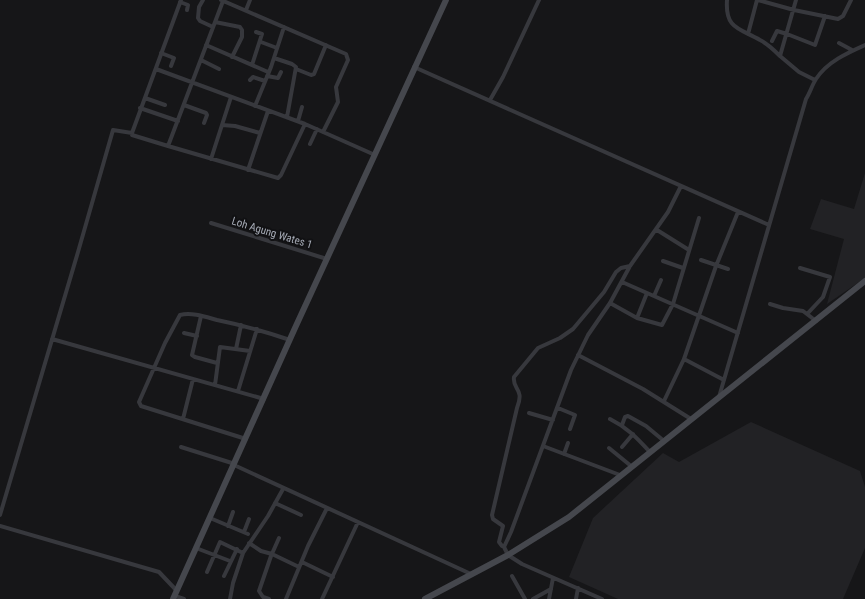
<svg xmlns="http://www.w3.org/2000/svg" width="865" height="599" font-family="'Roboto Condensed',sans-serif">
<rect width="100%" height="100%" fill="#161618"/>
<path fill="#222225" d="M 865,173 L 865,278 L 827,304 L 844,239 L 810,229 L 821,199 L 854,209 Z
M 751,422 L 860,471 L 865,487 L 865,548 L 843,599 L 618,599 L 569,577 L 593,518 L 663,453 L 679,462 Z"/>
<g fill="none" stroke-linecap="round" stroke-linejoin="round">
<path stroke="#37383d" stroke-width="4" d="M 181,0 L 132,133 L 132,135 L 168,146 L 278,178 L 281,175 L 305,124
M 203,0 L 199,7 L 198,18 L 200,21 L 213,27
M 221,0 L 346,54 L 348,60 L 336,87 L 338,102 L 323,132
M 727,0 C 725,29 739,28 760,40 C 768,44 774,50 780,56
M 758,0 L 794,10 L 838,19 L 843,16 L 851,0
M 796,0 L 780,56 L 799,72 L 815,80
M 180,2 L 188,5 L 187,10
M 246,10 L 250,0
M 215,22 L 240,27 L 242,30 L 242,37 L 232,57
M 748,34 L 757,0
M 772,41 L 777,31 L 787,34 L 815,45 L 825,16
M 261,42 L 277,48
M 839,43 L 852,50
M 206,45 L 268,72
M 161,53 L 174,58 L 171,66
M 274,58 L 292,64 L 296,67 L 287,117
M 201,60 L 219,69
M 252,65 L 262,34 L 256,32
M 414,67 L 769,225
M 156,69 L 305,124 L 375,155
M 296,69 L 311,75 L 314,74 L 326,45
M 267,76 L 278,78 L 281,72
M 250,80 L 253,77 L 265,81
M 145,98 L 165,105
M 490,100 L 503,77 L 539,0
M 184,105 L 206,113 L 207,115 L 204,123
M 255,106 L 271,67 L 284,27
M 140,108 L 178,121
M 298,121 L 302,107
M 222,125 L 235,126 L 260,133
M 310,144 L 317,129
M 168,146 L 223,1
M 211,159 L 231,97
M 248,170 L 268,111
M 211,223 L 327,259
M 657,230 L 689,250
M 701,260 L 728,269
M 663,261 L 683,268
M 800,268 L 830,277 L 823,297 L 808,313
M 622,282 L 738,333
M 654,296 L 661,280
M 610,303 L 637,318 L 662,325 L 673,304 L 699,218
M 770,304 L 783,308 L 803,311 L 816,321
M 201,316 L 192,355 L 195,357 L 217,363
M 637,318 L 647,293
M 184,333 L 197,336
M 52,339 L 264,399
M 236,349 L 241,325
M 578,355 L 643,389 L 691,419
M 684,359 L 724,380
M 215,385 L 220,347 L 250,351
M 238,391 L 257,329
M 719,397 L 806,99 C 810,93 812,85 816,79 C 827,62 847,53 865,45
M 664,401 L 684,359 L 716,266 L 738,212
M 558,408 L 575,415 L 570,429
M 529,413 L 553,420
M 183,419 L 193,379
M 610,419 C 628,428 637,438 650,452
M 622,425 L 625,417 L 628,416 L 646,426 L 664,441
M 246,439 L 141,406 L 139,402 L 165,343 L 180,315 C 192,312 206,317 217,320 C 242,325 266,332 290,340
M 543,446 L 620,475
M 181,447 L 235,464
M 622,447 L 633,434
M 609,448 L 631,466
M 564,454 L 568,443
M 234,465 L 471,574
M 275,503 L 301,515
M 0,515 L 78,252 L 113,130 L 132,133
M 210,518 L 248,534
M 0,526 L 159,572 L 177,591
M 228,526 L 233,512
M 244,532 L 249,519
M 249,543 L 261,551 L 272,554 L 299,567
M 504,547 L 502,546 L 499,542 L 503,526 L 493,519 L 492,515 L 517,408 C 525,388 512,390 514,377 L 538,348 L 560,338 L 573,329 L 604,292 L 616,272 L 621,268 L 630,266
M 196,548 L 230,561
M 302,562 L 333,577
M 207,572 L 220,542 L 243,553
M 224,576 L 237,549
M 512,576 L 525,599
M 175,596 L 184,599
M 230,599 L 233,583 L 243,553 L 268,516 L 283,489
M 269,599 L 263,597 L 259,591 L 271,556 L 279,538
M 286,599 L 308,546 L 327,508
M 322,599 L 358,522
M 533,599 L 551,589
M 549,599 L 553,578
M 576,599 L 578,588
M 602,599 L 522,564 L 508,555 L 504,547 L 511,532 L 571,370 L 588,335 L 610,303 L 630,266 L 668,212 L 681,186"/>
<path stroke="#45474d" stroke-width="6" d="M 173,599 L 295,328 L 446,0
M 425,599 L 508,555 L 569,517 L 865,281"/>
</g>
<g text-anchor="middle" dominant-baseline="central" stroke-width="4" stroke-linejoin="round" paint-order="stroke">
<g font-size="11" fill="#a8adb8" stroke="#111113">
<text transform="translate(272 233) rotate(17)">Loh Agung Wates 1</text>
</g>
</g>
</svg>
